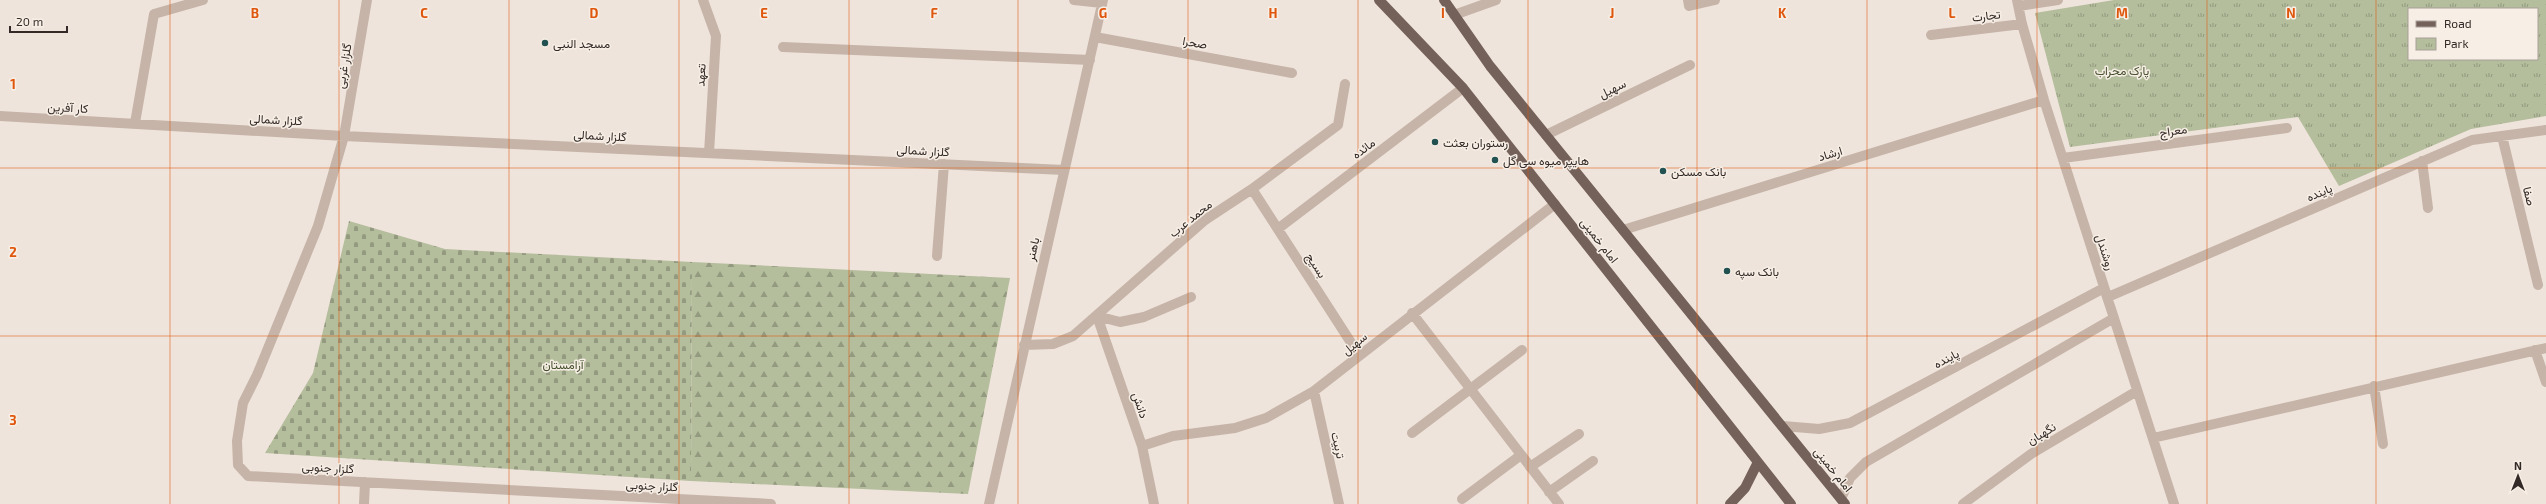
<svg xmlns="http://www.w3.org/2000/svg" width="2546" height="504" font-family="'Exo 2',Vazirmatn,sans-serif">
<defs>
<pattern id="forest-firs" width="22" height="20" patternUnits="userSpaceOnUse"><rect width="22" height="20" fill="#b4bd9c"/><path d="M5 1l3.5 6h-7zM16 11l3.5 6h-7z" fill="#939a7f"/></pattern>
<pattern id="cemetery-stones" width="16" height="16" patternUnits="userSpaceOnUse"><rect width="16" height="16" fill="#b4bd9c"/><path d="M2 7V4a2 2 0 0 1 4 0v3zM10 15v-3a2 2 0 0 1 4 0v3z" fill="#939a7f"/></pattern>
<pattern id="park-tufts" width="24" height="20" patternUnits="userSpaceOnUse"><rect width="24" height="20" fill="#b4bd9c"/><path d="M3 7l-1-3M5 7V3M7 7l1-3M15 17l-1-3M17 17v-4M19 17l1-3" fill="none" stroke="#939a7f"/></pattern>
</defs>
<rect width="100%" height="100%" fill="#efe4db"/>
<path fill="url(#forest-firs)" d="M 692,262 L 1010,278 L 968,494 L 691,481 Z"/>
<path fill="url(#cemetery-stones)" d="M 349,221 L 445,249 L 692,262 L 691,481 L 265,453 L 313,373 Z"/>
<path fill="url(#park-tufts)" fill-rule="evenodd" d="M 2114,0 L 2546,0 L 2546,116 L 2471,129 L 2339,186 L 2298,117 L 2070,147 L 2035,13 ZM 2409,9 L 2537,9 L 2537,59 L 2409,59 Z"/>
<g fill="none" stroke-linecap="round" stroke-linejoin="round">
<path stroke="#c6b4a8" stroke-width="10" d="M 367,0 L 344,136 L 318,226 L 257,375 L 243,403 L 237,441 L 238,465 L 248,476 L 771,504
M 703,0 L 716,36 L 709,153
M 1074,0 L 1102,3
M 1688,0 L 1689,6 L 1715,0
M 2017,0 L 2022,24 L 2044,100 L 2106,293
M 2019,6 L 2058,0
M 1454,15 L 1496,0
M 1931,35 L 2022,24
M 1095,37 L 1292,73
M 783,47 L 1090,60
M 0,116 L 344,136 L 1064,170
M 135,123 L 154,14 L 203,0
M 1546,135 L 1690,65
M 2502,136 L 2538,285
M 2063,158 L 2287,128
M 2422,161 L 2428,208
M 1252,189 L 1359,355
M 1279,228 L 1463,88
M 1623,230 L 2044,100
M 937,256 L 944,164
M 2108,297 L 2472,140 L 2546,130
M 2112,312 L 2174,504
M 1412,313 L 1559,504
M 1097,316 L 1142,446 L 1154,504
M 1097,316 L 1120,322 L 1144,317 L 1191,297
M 1024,345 L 1053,344 L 1073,336 L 1205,220 L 1252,189 L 1338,125 L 1345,84
M 2535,350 L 2546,382
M 2374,386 L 2383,444
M 1314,391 L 1339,504
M 1783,426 L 1819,429 L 1850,423 L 2104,288 L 2114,318 L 1866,462 L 1850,478 L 1841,499
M 1412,433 L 1522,350
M 2153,438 L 2546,348
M 1142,446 L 1173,436 L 1235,428 L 1266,418 L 1314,391 L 1555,204
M 1530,467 L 1579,434
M 1549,492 L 1593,461
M 1462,499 L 1521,455
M 364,504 L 365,482
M 989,504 L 1103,0
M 1963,504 L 2031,454 L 2137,391"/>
<path stroke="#74615a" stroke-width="10" d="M 1379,0 L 1463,88 L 1791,504
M 1444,0 L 1490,66 L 1845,504
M 1730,504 L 1745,488 L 1758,462"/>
</g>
<path fill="none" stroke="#df570d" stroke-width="1" stroke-opacity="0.55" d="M 170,0 L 170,504M 339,0 L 339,504M 509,0 L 509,504M 679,0 L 679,504M 849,0 L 849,504M 1018,0 L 1018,504M 1188,0 L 1188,504M 1358,0 L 1358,504M 1528,0 L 1528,504M 1697,0 L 1697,504M 1867,0 L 1867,504M 2037,0 L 2037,504M 2207,0 L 2207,504M 2376,0 L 2376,504M 0,168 L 2546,168M 0,336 L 2546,336"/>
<g fill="#215151" stroke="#f7efe6" stroke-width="1.5">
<circle cx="545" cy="43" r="4"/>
<circle cx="1435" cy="142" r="4"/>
<circle cx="1495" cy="160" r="4"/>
<circle cx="1663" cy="171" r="4"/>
<circle cx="1727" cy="271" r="4"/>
</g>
<g text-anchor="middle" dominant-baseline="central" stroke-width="3" stroke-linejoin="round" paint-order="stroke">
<g font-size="12" fill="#332a27" stroke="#f7efe6">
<text transform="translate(1986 15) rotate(-7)">تجارت</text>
<text transform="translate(1195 42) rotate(10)">صحرا</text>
<text transform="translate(343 66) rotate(-81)">گلزار غربی</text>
<text transform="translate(700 75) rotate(-87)">تعهد</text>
<text transform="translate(1612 88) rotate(-26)">سهیل</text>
<text transform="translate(68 107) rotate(3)">کار آفرین</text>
<text transform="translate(276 119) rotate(3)">گلزار شمالی</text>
<text transform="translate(2173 130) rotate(-8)">معراج</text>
<text transform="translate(600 135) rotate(3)">گلزار شمالی</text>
<text transform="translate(1363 148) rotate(-37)">مائده</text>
<text transform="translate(923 150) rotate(3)">گلزار شمالی</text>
<text transform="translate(1830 153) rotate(-17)">ارشاد</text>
<text transform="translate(2319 192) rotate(-23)">پاینده</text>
<text transform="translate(2530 196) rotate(76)">صفا</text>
<text transform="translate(1190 218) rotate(-39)">محمد عرب</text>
<text transform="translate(1600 240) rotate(52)">امام خمینی</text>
<text transform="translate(1032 249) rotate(-77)">باهنر</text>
<text transform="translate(2106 252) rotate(72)">روشندل</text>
<text transform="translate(1317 265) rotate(58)">بسیج</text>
<text transform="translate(1354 343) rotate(-39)">سهیل</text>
<text transform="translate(1946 358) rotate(-28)">پاینده</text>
<text transform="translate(1141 405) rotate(71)">دانش</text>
<text transform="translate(2041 433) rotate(-31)">نگهبان</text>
<text transform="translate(1339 445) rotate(77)">تربیت</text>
<text transform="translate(328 467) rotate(3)">گلزار جنوبی</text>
<text transform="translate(1834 469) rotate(51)">امام خمینی</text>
<text transform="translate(652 485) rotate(3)">گلزار جنوبی</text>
</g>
<g font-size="12" fill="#332a27" stroke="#f7efe6" text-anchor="start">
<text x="553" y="43">مسجد النبی</text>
<text x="1443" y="142">رستوران بعثت</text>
<text x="1503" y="160">هایپر میوه سی گل</text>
<text x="1671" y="171">بانک مسکن</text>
<text x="1735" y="271">بانک سپه</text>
</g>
<g font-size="12" fill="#45502d" stroke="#f7efe6">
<text x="2122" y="70">پارک محراب</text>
<text x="563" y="364">آرامستان</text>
</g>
</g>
<g font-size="13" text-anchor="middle" font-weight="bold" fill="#df570d" stroke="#f7efe6" stroke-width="3" stroke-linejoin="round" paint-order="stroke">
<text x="255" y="18">B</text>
<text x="424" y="18">C</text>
<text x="594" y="18">D</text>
<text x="764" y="18">E</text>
<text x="934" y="18">F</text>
<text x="1103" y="18">G</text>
<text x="1273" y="18">H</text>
<text x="1443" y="18">I</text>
<text x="1612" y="18">J</text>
<text x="1782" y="18">K</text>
<text x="1952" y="18">L</text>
<text x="2122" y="18">M</text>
<text x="2291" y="18">N</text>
<text x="13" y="89">1</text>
<text x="13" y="257">2</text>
<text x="13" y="425">3</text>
</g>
<rect x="2408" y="8" width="130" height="52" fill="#f7efe6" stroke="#a9a09a"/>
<rect x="2416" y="21" width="20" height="6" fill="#74615a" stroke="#a9a09a"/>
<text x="2444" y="28" font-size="12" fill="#332a27">Road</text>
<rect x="2416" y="38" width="20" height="12" fill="url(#park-tufts)" stroke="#a9a09a"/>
<text x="2444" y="48" font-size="12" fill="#332a27">Park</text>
<g transform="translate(2518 476)" stroke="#f7efe6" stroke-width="3" paint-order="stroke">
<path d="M0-3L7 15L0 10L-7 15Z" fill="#332a27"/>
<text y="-6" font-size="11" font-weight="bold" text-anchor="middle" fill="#332a27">N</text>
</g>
<path d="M10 26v6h57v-6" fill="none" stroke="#332a27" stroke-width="2"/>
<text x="16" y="26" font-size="12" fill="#332a27" stroke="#f7efe6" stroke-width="3" paint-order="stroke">20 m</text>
</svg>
